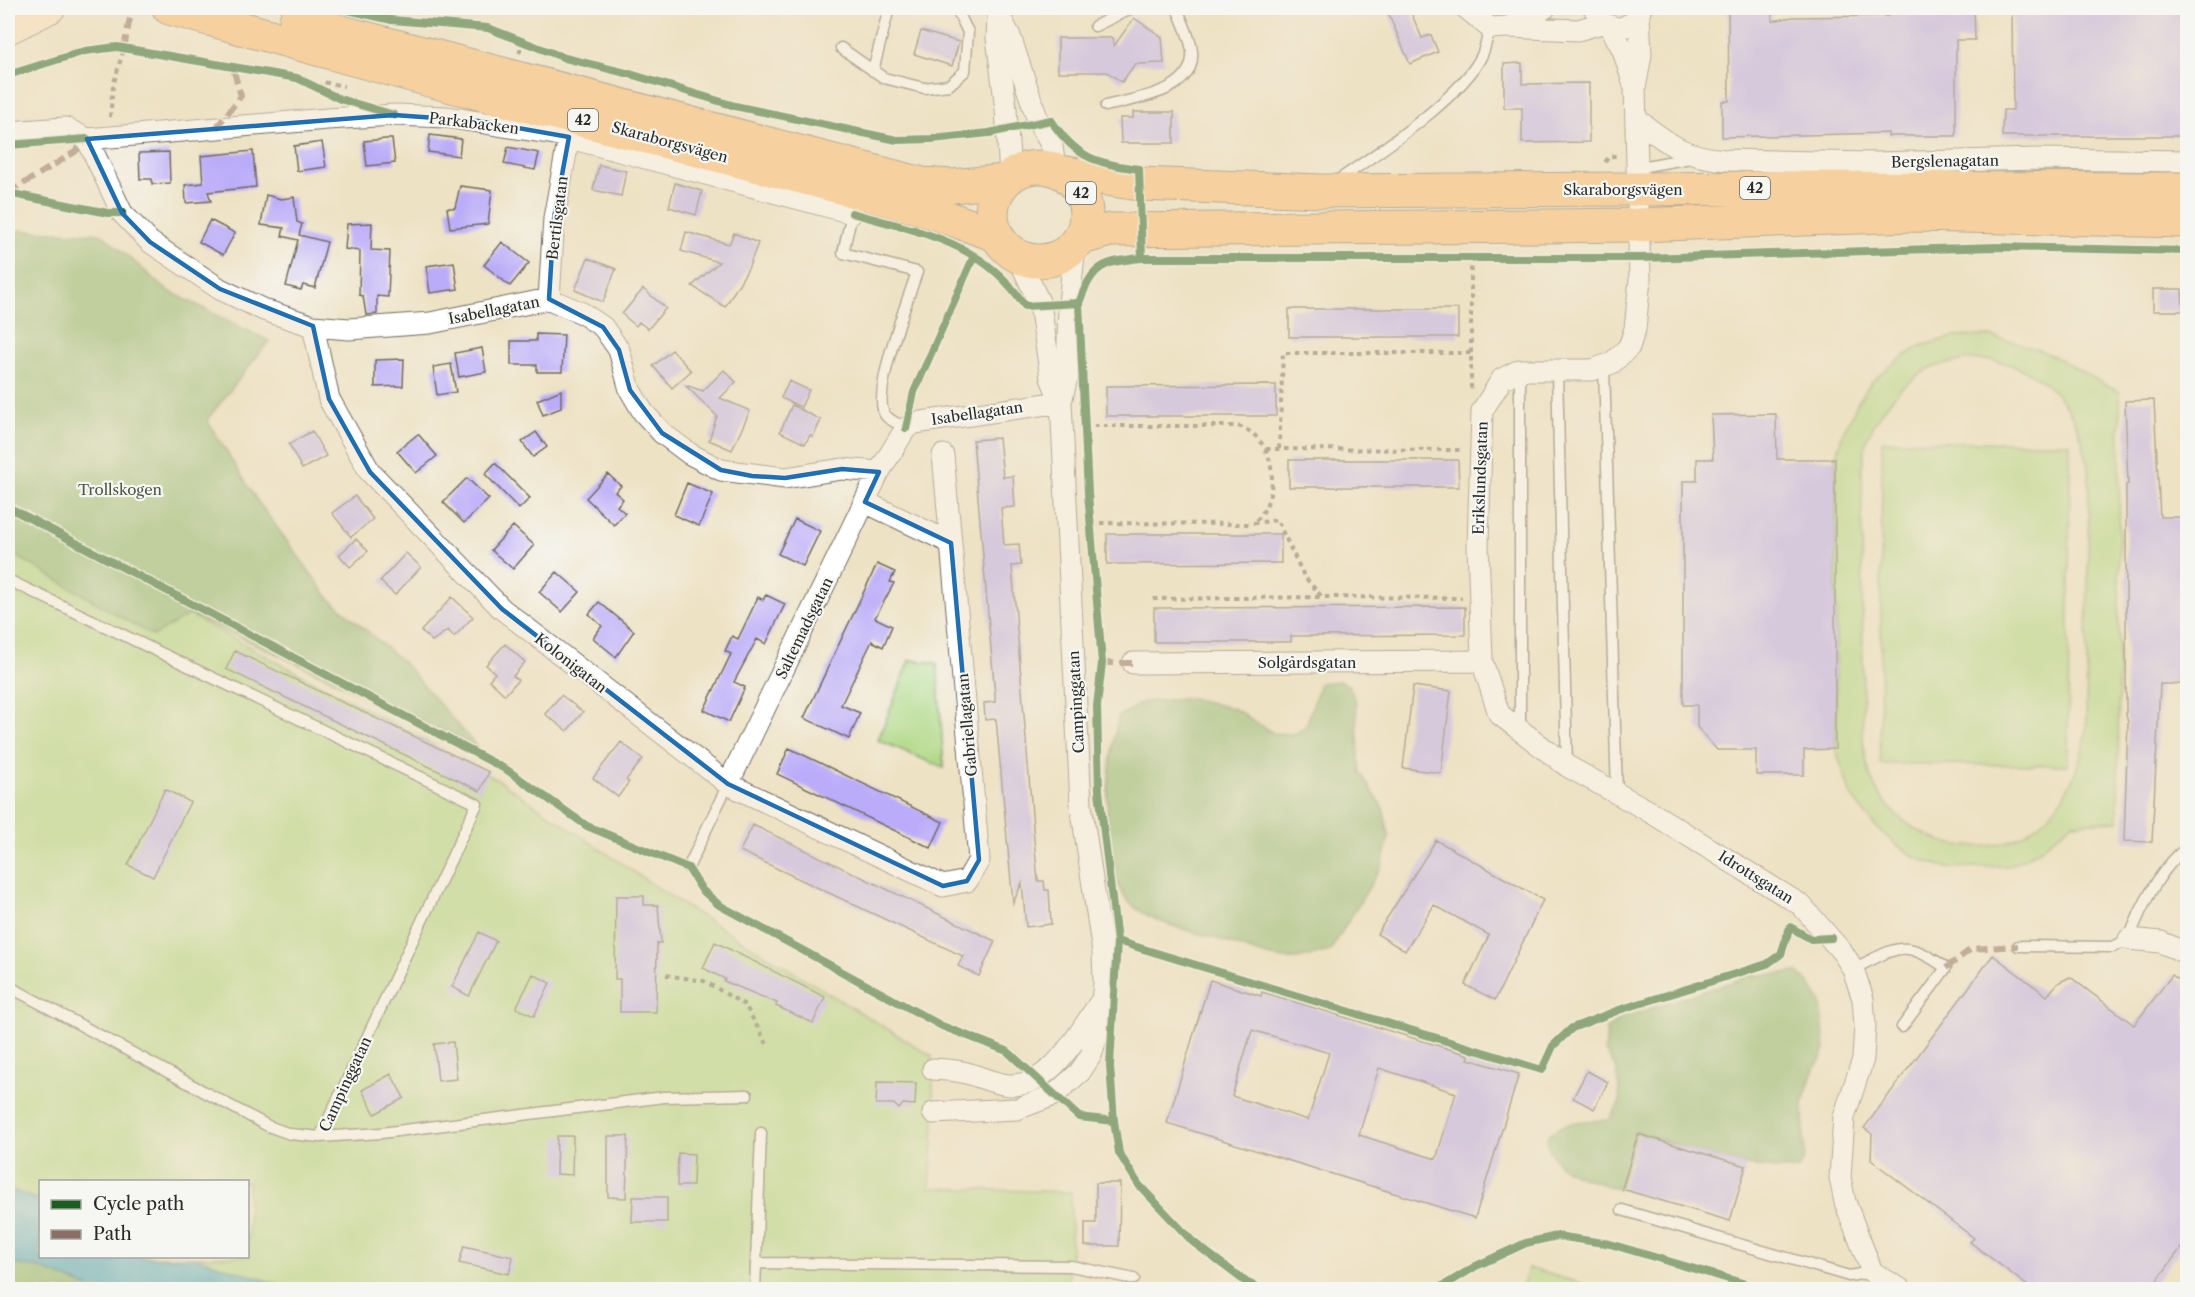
<svg xmlns="http://www.w3.org/2000/svg" width="2195" height="1297" font-family="'Libre Caslon Text',serif">
<rect width="100%" height="100%" fill="#f6f6f2"/>
<filter id="ink" filterUnits="userSpaceOnUse"><feTurbulence type="fractalNoise" baseFrequency=".0167" numOctaves="2"/><feDisplacementMap in="SourceGraphic" scale="12" xChannelSelector="R" yChannelSelector="G"/><feConvolveMatrix kernelMatrix="1 2 1 2 8 2 1 2 1" color-interpolation-filters="sRGB"/></filter>
<filter id="wash" filterUnits="userSpaceOnUse"><feTurbulence type="fractalNoise" baseFrequency=".008" numOctaves="4" result="noise"/><feDisplacementMap in="SourceGraphic" scale="24" xChannelSelector="R" yChannelSelector="G"/><feGaussianBlur stdDeviation="1.35" result="paint"/><feColorMatrix in="noise" values="0 0 0 0 0 0 0 0 0 0 0 0 0 0 0 0 0 1.4 0 .05"/><feComposite in="paint" operator="in"/></filter>
<g filter="url(#wash)">
<rect width="100%" height="100%" fill="#eee2c4"/>
<path fill="#afd985" stroke="#6d8258" stroke-width="1.5" fill-rule="evenodd" d="M 1989,336 C 2011,341 2032,346 2053,356 C 2076,367 2097,382 2120,392 L 2118,821 L 2073,823 L 2038,851 L 2008,866 L 1948,868 L 1918,859 L 1895,844 L 1873,824 L 1851,796 L 1836,749 L 1836,455 L 1843,433 L 1858,402 L 1872,381 L 1893,364 L 1920,346 L 1953,337 ZM 1964,360 C 1974,360 1986,359 1996,361 C 2058,374 2086,423 2089,482 L 2086,729 C 2082,766 2065,805 2034,828 C 1982,865 1909,843 1877,791 C 1868,775 1865,756 1863,738 L 1862,470 L 1866,440 L 1881,412 L 1902,387 L 1930,368 Z
M 1882,441 L 2070,443 L 2068,765 L 1880,764 Z
M 8,518 L 498,780 L 683,905 L 932,1056 L 934,1125 L 930,1188 L 1071,1192 L 1071,1266 L 1066,1289 L 293,1289 L 194,1257 L 248,1256 L 248,1182 L 40,1182 L 40,1200 L 8,1189 Z
M 910,660 L 937,663 L 944,768 L 878,740 Z
M 1528,1268 L 1600,1289 L 1522,1289 Z"/>
<path fill="#8bb972" stroke="#5b724e" stroke-width="1.5" d="M 8,230 L 102,234 L 167,290 L 269,341 L 207,420 L 256,499 L 329,598 L 404,663 L 477,747 L 190,614 L 153,636 L 8,551 Z
M 1339,681 L 1349,685 L 1356,703 L 1360,772 L 1383,808 L 1389,835 L 1382,866 L 1330,951 C 1317,954 1299,961 1285,959 C 1262,957 1237,945 1215,938 C 1189,931 1160,925 1137,909 C 1094,881 1107,760 1119,716 L 1143,702 L 1192,698 L 1235,709 L 1273,733 L 1294,734 L 1306,726 L 1320,683 Z
M 1797,972 L 1809,983 L 1821,1002 L 1825,1050 L 1811,1077 L 1803,1103 L 1805,1159 L 1798,1169 C 1743,1172 1688,1147 1636,1132 L 1619,1189 C 1589,1179 1549,1175 1547,1136 C 1566,1119 1585,1121 1609,1120 L 1620,1102 L 1617,1070 L 1605,1051 L 1607,1029 L 1622,1018 L 1750,976 Z
M 8,1263 L 40,1268 L 92,1289 L 8,1289 Z"/>
<path fill="#46a8c6" stroke="#386a78" stroke-width="1.5" d="M 8,1189 L 40,1200 L 40,1256 L 194,1257 L 293,1289 L 92,1289 L 40,1268 L 8,1263 Z"/>
<g id="blocks">
<path fill="#bbacf9" fill-rule="evenodd" d="M 1386,8 L 1409,8 L 1422,38 L 1431,35 L 1438,52 L 1410,64 Z
M 1728,8 L 1772,8 L 1772,21 L 1793,17 L 1888,16 L 1888,8 L 1974,8 L 1975,40 L 1956,40 L 1956,136 L 1888,136 L 1888,133 L 1722,137 L 1722,101 L 1729,101 Z
M 2012,8 L 2187,8 L 2187,136 L 2002,136 L 2003,110 L 2013,110 Z
M 1134,18 L 1162,37 L 1164,63 L 1135,64 L 1122,82 L 1107,72 L 1058,72 L 1058,38 L 1112,38 L 1114,46 Z
M 921,31 L 959,42 L 952,66 L 914,54 Z
M 1522,63 L 1522,84 L 1589,83 L 1589,142 L 1522,143 L 1522,108 L 1504,108 L 1504,64 Z
M 1133,112 L 1174,112 L 1174,143 L 1121,143 L 1120,118 L 1133,118 Z
M 430,135 L 461,139 L 459,156 L 428,152 Z
M 385,139 L 392,139 L 395,163 L 367,166 L 364,141 Z
M 322,142 L 326,167 L 297,171 L 294,146 Z
M 508,147 L 539,153 L 535,170 L 504,164 Z
M 253,151 L 256,187 L 208,192 L 211,201 L 186,203 L 185,185 L 203,183 L 201,156 Z
M 169,152 L 170,183 L 152,184 L 152,179 L 140,179 L 139,153 Z
M 599,165 L 626,171 L 621,196 L 593,190 Z
M 675,183 L 702,191 L 696,215 L 669,207 Z
M 460,186 L 492,190 L 488,224 L 450,228 L 447,208 L 455,208 Z
M 266,195 L 281,199 L 294,197 L 297,222 L 302,224 L 299,235 L 327,242 L 315,288 L 303,285 L 301,290 L 286,286 L 298,240 L 282,236 L 284,228 L 261,225 Z
M 210,220 L 235,233 L 223,255 L 199,242 Z
M 372,223 L 371,250 L 390,251 L 388,297 L 377,296 L 377,314 L 366,315 L 363,296 L 359,295 L 360,251 L 345,249 L 347,224 Z
M 686,232 L 729,244 L 734,233 L 758,243 L 748,269 L 725,307 L 692,286 L 719,262 L 681,251 Z
M 502,242 L 529,263 L 510,286 L 484,265 Z
M 588,258 L 616,269 L 603,302 L 575,290 Z
M 454,262 L 458,289 L 430,293 L 426,266 Z
M 643,289 L 666,308 L 648,329 L 639,322 L 636,326 L 622,314 Z
M 2153,289 L 2182,289 L 2183,311 L 2153,311 Z
M 1289,309 L 1458,309 L 1458,337 L 1289,337 Z
M 536,334 L 564,335 L 562,372 L 537,372 L 537,365 L 511,365 L 511,341 L 536,341 Z
M 482,348 L 486,372 L 459,377 L 455,353 Z
M 672,350 L 691,371 L 672,388 L 653,366 Z
M 404,359 L 403,386 L 375,387 L 375,360 Z
M 451,364 L 456,392 L 437,395 L 433,367 Z
M 724,370 L 736,382 L 720,398 L 750,411 L 732,450 L 709,440 L 717,416 L 685,385 L 703,391 Z
M 789,381 L 809,390 L 801,407 L 781,398 Z
M 1276,385 L 1276,416 L 1106,416 L 1106,386 Z
M 561,390 L 561,408 L 543,415 L 537,400 Z
M 2154,400 L 2160,517 L 2187,517 L 2187,684 L 2160,684 L 2152,842 L 2124,841 L 2128,722 L 2126,715 L 2126,485 L 2128,484 L 2125,401 Z
M 792,405 L 821,420 L 813,437 L 810,435 L 805,444 L 780,432 Z
M 1776,414 L 1777,459 L 1835,459 L 1835,749 L 1804,750 L 1804,775 L 1756,775 L 1756,750 L 1717,750 L 1697,727 L 1697,705 L 1683,705 L 1683,481 L 1697,481 L 1697,459 L 1713,459 L 1711,415 Z
M 312,431 L 326,456 L 302,469 L 289,444 Z
M 536,432 L 547,447 L 533,457 L 522,442 Z
M 418,434 L 437,456 L 416,473 L 397,451 Z
M 999,438 L 1003,477 L 1013,476 L 1015,507 L 1001,508 L 1004,545 L 1019,544 L 1021,565 L 1012,566 L 1034,839 L 1038,881 L 1044,881 L 1045,890 L 1049,890 L 1051,924 L 1026,927 L 1022,883 L 1013,903 L 996,719 L 985,720 L 984,703 L 995,702 L 995,695 L 973,440 Z
M 1289,460 L 1458,460 L 1459,487 L 1289,487 Z
M 495,463 L 530,498 L 519,509 L 485,474 Z
M 608,474 L 621,486 L 615,492 L 623,499 L 617,506 L 625,513 L 614,525 L 586,498 Z
M 467,478 L 489,499 L 464,523 L 443,502 Z
M 687,483 L 713,494 L 699,526 L 674,515 Z
M 355,496 L 373,519 L 351,537 L 332,513 Z
M 795,519 L 820,531 L 803,566 L 778,554 Z
M 513,526 L 534,545 L 513,569 L 491,550 Z
M 1107,534 L 1281,534 L 1281,563 L 1107,564 Z
M 356,539 L 368,551 L 350,567 L 339,555 Z
M 406,553 L 421,567 L 395,595 L 380,581 Z
M 877,564 L 895,572 L 890,582 L 894,583 L 875,618 L 892,626 L 883,647 L 872,641 L 841,705 L 860,713 L 849,739 L 804,718 Z
M 557,572 L 580,592 L 562,612 L 539,592 Z
M 766,595 L 785,604 L 766,644 L 757,639 L 734,682 L 745,687 L 729,722 L 704,710 L 731,654 L 725,651 L 732,636 L 738,639 L 758,597 L 763,600 Z
M 452,597 L 473,617 L 454,637 L 448,630 L 432,641 L 421,631 Z
M 599,602 L 634,631 L 616,657 L 593,638 L 602,626 L 589,614 Z
M 1465,607 L 1465,635 L 1291,636 L 1291,642 L 1154,642 L 1154,608 Z
M 505,644 L 525,662 L 513,676 L 518,680 L 505,695 L 489,680 L 495,673 L 486,665 Z
M 235,651 L 489,772 L 480,791 L 226,669 Z
M 1413,686 L 1451,691 L 1441,773 L 1403,768 Z
M 561,695 L 583,712 L 567,731 L 545,714 Z
M 621,742 L 643,759 L 626,780 L 629,782 L 618,797 L 593,778 Z
M 789,748 L 943,822 L 931,848 L 777,774 Z
M 165,789 L 190,802 L 153,877 L 128,865 Z
M 753,825 L 995,941 L 979,976 L 958,966 L 963,956 L 740,851 Z
M 1436,840 L 1543,900 L 1495,1000 L 1465,985 L 1489,935 L 1434,905 L 1405,951 L 1377,934 Z
M 616,896 L 644,896 L 644,905 L 658,905 L 661,943 L 657,943 L 656,1012 L 620,1012 L 620,979 L 615,979 Z
M 479,932 L 496,941 L 469,996 L 452,987 Z
M 715,942 L 825,997 L 813,1023 L 776,1006 L 777,1003 L 724,981 L 725,979 L 703,968 Z
M 1993,955 L 2047,996 L 2058,983 L 2070,977 L 2134,1025 L 2172,975 L 2187,986 L 2187,1240 L 2150,1290 L 2033,1290 L 1970,1242 L 1974,1238 L 1871,1160 L 1872,1134 L 1864,1128 Z
M 533,974 L 550,983 L 534,1016 L 516,1008 Z
M 1210,980 L 1261,996 L 1262,992 L 1390,1031 L 1469,1055 L 1468,1059 L 1519,1074 L 1475,1218 L 1167,1123 ZM 1252,1030 L 1329,1053 L 1308,1120 L 1232,1096 ZM 1379,1068 L 1456,1093 L 1436,1159 L 1359,1135 Z
M 453,1042 L 457,1079 L 438,1081 L 434,1044 Z
M 1587,1071 L 1608,1082 L 1594,1109 L 1573,1098 Z
M 391,1074 L 404,1098 L 375,1114 L 362,1090 Z
M 877,1082 L 916,1083 L 915,1105 L 903,1104 L 899,1109 L 894,1104 L 876,1104 Z
M 1638,1134 L 1746,1166 L 1730,1221 L 1622,1189 Z
M 557,1136 L 573,1136 L 572,1175 L 556,1174 Z
M 608,1136 L 628,1136 L 626,1198 L 608,1197 Z
M 678,1153 L 694,1154 L 693,1186 L 677,1186 Z
M 1096,1183 L 1120,1183 L 1119,1246 L 1085,1246 L 1085,1223 L 1096,1223 Z
M 633,1197 L 667,1197 L 667,1222 L 632,1222 Z
M 464,1246 L 513,1257 L 509,1274 L 459,1263 Z"/>
</g>
</g>
<g filter="url(#ink)">
<use href="#blocks" fill-opacity="0" stroke="#6f6b61" stroke-width="1.5"/>
<g fill="none" stroke-linecap="round" stroke-linejoin="round">
<defs>
<path id="lane" d="M 1095,26 L 1132,8
M 841,48 L 884,78 L 924,88 L 949,85 L 965,71 L 968,32 L 956,8
M 873,71 L 889,8
M 1106,106 C 1135,98 1196,93 1192,51 C 1190,36 1182,21 1177,8
M 1635,168 L 1690,158
M 1337,181 C 1376,154 1463,97 1482,55 C 1486,46 1487,37 1490,28
M 852,213 L 843,253 L 917,272 C 909,297 869,398 886,416 C 891,421 900,425 906,428
M 1604,367 L 1617,794
M 1520,370 L 1520,731
M 1557,371 L 1567,766
M 8,580 L 477,804 L 320,1137 L 381,1133 L 664,1097 L 747,1095
M 688,868 L 728,784
M 2018,946 L 2113,947 L 2129,939 C 2140,909 2161,866 2188,847
M 1853,969 C 1897,948 1903,937 1946,968 L 1902,1027
M 8,986 L 268,1126 L 290,1134 L 320,1137
M 1622,1210 L 1849,1276 L 1872,1272
M 757,1263 L 1071,1266 L 1134,1279
M 755,1290 L 761,1133"/>
<path id="street" d="M 995,8 L 1010,36 L 1039,124 L 1052,146 L 1055,169
M 1466,8 L 1490,28 L 1508,27 L 1545,8
M 1594,8 L 1602,23 L 1619,29 L 1634,22 L 1641,8
M 1639,15 L 1641,55 L 1635,88 L 1640,279 L 1635,329 L 1629,347 L 1612,363 L 1592,370 L 1520,370 L 1502,379 L 1482,411 L 1478,545 L 1482,661 L 1499,714 L 1567,766 L 1647,810 L 1801,905 L 1843,953 L 1853,969 L 1863,999 L 1865,1025 L 1863,1059 L 1844,1117 L 1840,1178 L 1845,1202 L 1872,1272 L 1902,1290
M 998,16 L 997,38 L 1006,109 L 1010,177
M 1508,27 L 1578,30 L 1602,23
M 1611,28 L 1623,50 L 1634,85
M 1636,119 C 1670,144 1680,156 1725,160 L 1873,163 L 2038,159 L 2188,161
M 8,132 L 65,128 L 87,139 L 122,213 L 150,242 L 220,289 L 264,310 L 313,326 L 349,329 L 430,323 L 549,299 L 582,313 L 603,327 L 619,350 L 630,390 L 643,412 L 662,433 L 690,454 L 721,470 L 785,478 L 842,469 L 879,472
M 87,139 L 327,119 L 394,115 L 447,117 L 555,134 L 852,213
M 1018,257 L 1040,304 L 1051,378 L 1061,402
M 549,299 L 554,218 L 569,137
M 313,326 L 329,399 L 370,472 L 502,609 L 728,784 L 943,886 L 967,881 L 979,860 L 951,543 L 865,502
M 943,455 L 951,543
M 1133,663 L 1482,661
M 728,784 L 879,472 L 906,428 L 915,423 L 1061,402
M 2129,939 L 2161,942 L 2188,954
M 933,1069 C 946,1070 958,1070 970,1074 C 983,1078 996,1084 1010,1085 C 1054,1086 1079,1031 1101,1001
M 933,1113 L 1017,1109 L 1054,1095 L 1080,1072 L 1091,1055 L 1100,1026 L 1104,982 L 1103,953 L 1081,805 L 1061,402 L 1067,377 L 1069,304 L 1075,245"/>
<path id="secondary" d="M 8,29 L 50,8"/>
<path id="primary" d="M 169,8 L 440,83 L 920,208 L 996,235
M 296,20 L 922,184 L 952,186 L 1005,181
M992 214a47 47 0 1 1 94 0a47 47 0 1 1-94 0Z
M 1060,172 L 1139,184 L 1322,191 L 1779,188 L 2188,189
M 1079,239 L 1110,230 L 1639,225 L 1913,215 L 2188,221"/>
</defs>
<use href="#lane" stroke="#6f6b61" stroke-width="13"/>
<use href="#street" stroke="#6f6b61" stroke-width="23"/>
<use href="#secondary" stroke="#6f6b61" stroke-width="32"/>
<use href="#primary" stroke="#6f6b61" stroke-width="35"/>
<path stroke="#6f6b61" stroke-width="4" stroke-dasharray="4.5 4.5" stroke-linecap="butt" d="M 519,53 L 524,43
M 320,88 L 322,82 L 344,86
M 110,117 L 113,86 L 124,48
M 1605,162 L 1610,156 L 1619,156
M 1471,353 L 1471,259
M 1085,426 L 1238,426 C 1277,438 1282,495 1255,522
M 1266,449 L 1463,450
M 1279,449 L 1283,353 L 1471,353 L 1471,389
M 1091,523 L 1248,524 L 1277,520 L 1304,576 L 1322,597 L 1462,598
M 1153,599 L 1322,597
M 666,975 L 704,981 L 745,1005 L 767,1044"/>
<use href="#lane" stroke="#fff" stroke-width="10"/>
<use href="#street" stroke="#fff" stroke-width="21"/>
<use href="#secondary" stroke="#ffe4c6" stroke-width="30"/>
<use href="#primary" stroke="#ffbb71" stroke-width="33"/>
<path stroke="#8d6e63" stroke-width="6" stroke-dasharray="12 6" stroke-linecap="butt" d="M 1480,8 L 1505,12 L 1520,8
M 124,48 L 132,8
M 216,128 L 241,96 L 233,68
M 8,193 L 75,152 L 86,140
M 1102,663 L 1133,663
M 1946,968 L 1971,949 L 2018,946"/>
<defs>
<path id="cycleway" d="M 339,8 L 392,20 L 488,28 L 565,58 L 630,74 L 735,106 L 897,140 L 932,139 L 989,133 L 1051,120 C 1075,157 1096,164 1139,169 L 1142,258
M 8,75 L 85,51 L 117,47 L 297,78 L 340,99 L 394,115
M 8,145 L 87,139
M 8,193 L 108,213 L 122,213
M 852,213 C 920,232 984,242 1025,306 L 1079,303 C 1093,264 1103,262 1142,258 L 1641,258 L 1997,247 L 2188,251
M 1079,303 L 1088,493 L 1102,663 L 1097,706 L 1099,791 L 1117,941 L 1542,1070 L 1553,1046 L 1572,1028 L 1619,1010 L 1767,964 L 1781,954 L 1790,927 L 1811,939 L 1831,938
M 906,428 L 914,392 L 974,256
M 8,507 L 507,770 L 587,826 L 688,868 L 702,890 L 719,905 L 942,1026 L 1007,1051 L 1079,1117 L 1114,1121
M 1117,941 L 1110,1066 L 1114,1121 L 1119,1153 L 1139,1185 L 1193,1242 L 1246,1282 L 1263,1290
M 1431,1290 L 1445,1285 L 1476,1266 L 1526,1243 L 1557,1236 L 1610,1244 L 1766,1290"/>
</defs>
<use href="#cycleway" stroke="#f6f6f2" stroke-width="11"/>
<use href="#cycleway" stroke="#1b5e20" stroke-width="8"/>
</g>
</g>
<path d="M0 0H2195V1297H0ZM 394,115 L 478,121 L 569,137 L 554,218 L 549,299 L 603,327 L 619,350 L 630,390 L 662,433 L 721,470 L 752,476 L 785,478 L 842,469 L 879,472 L 865,502 L 951,543 L 979,860 L 967,881 L 943,886 L 728,784 L 502,609 L 370,472 L 329,399 L 313,326 L 220,289 L 150,242 L 122,213 L 87,139 Z" fill="#eee2c4" fill-opacity=".55" fill-rule="evenodd"/>
<path fill="none" stroke="#1f6fb2" stroke-width="4.5" stroke-linejoin="round" d="M 394,115 L 478,121 L 569,137 L 554,218 L 549,299 L 603,327 L 619,350 L 630,390 L 662,433 L 721,470 L 752,476 L 785,478 L 842,469 L 879,472 L 865,502 L 951,543 L 979,860 L 967,881 L 943,886 L 728,784 L 502,609 L 370,472 L 329,399 L 313,326 L 220,289 L 150,242 L 122,213 L 87,139 Z"/>
<g text-anchor="middle" dominant-baseline="central" stroke-width="4.5" stroke-linejoin="round" paint-order="stroke">
<g fill="#f6f6f2" stroke="#686867" stroke-width="1.5">
<rect x="568" y="109" width="30" height="22" rx="4.5"/>
<rect x="1740" y="177" width="30" height="22" rx="4.5"/>
<rect x="1066" y="182" width="30" height="22" rx="4.5"/>
</g>
<g font-size="14" font-weight="bold" fill="#2b2b2b">
<text x="583" y="120">42</text>
<text x="1755" y="188">42</text>
<text x="1081" y="193">42</text>
</g>
<g font-size="15" fill="#2b2b2b" stroke="#f6f6f2">
<text transform="translate(474 123) rotate(7)">Parkabacken</text>
<text transform="translate(670 142) rotate(15)">Skaraborgsvägen</text>
<text transform="translate(1945 161) rotate(-1)">Bergslenagatan</text>
<text x="1623" y="189">Skaraborgsvägen</text>
<text transform="translate(557 218) rotate(-83)">Bertilsgatan</text>
<text transform="translate(494 310) rotate(-11)">Isabellagatan</text>
<text transform="translate(977 413) rotate(-8)">Isabellagatan</text>
<text transform="translate(1480 478) rotate(-88)">Erikslundsgatan</text>
<text transform="translate(804 628) rotate(-64)">Saltemadsgatan</text>
<text x="1307" y="662">Solgårdsgatan</text>
<text transform="translate(571 663) rotate(38)">Kolonigatan</text>
<text transform="translate(1076 702) rotate(-93)">Campinggatan</text>
<text transform="translate(967 725) rotate(-95)">Gabriellagatan</text>
<text transform="translate(1756 877) rotate(32)">Idrottsgatan</text>
<text transform="translate(345 1084) rotate(-65)">Campinggatan</text>
</g>
<g font-size="15" fill="#4c5642" stroke="#f6f6f2">
<text x="120" y="489">Trollskogen</text>
</g>
</g>
<rect width="2195" height="1297" fill="none" stroke="#f6f6f2" stroke-width="30"/>
<rect x="39" y="1180" width="210" height="78" fill="#f6f6f2" stroke="#a5a5a2" stroke-width="1.5"/>
<rect x="51" y="1200" width="30" height="9" fill="#1b5e20" stroke="#a5a5a2" stroke-width="1.5"/>
<text x="93" y="1210" font-size="18" fill="#2b2b2b">Cycle path</text>
<rect x="51" y="1230" width="30" height="9" fill="#8d6e63" stroke="#a5a5a2" stroke-width="1.5"/>
<text x="93" y="1240" font-size="18" fill="#2b2b2b">Path</text>
</svg>
